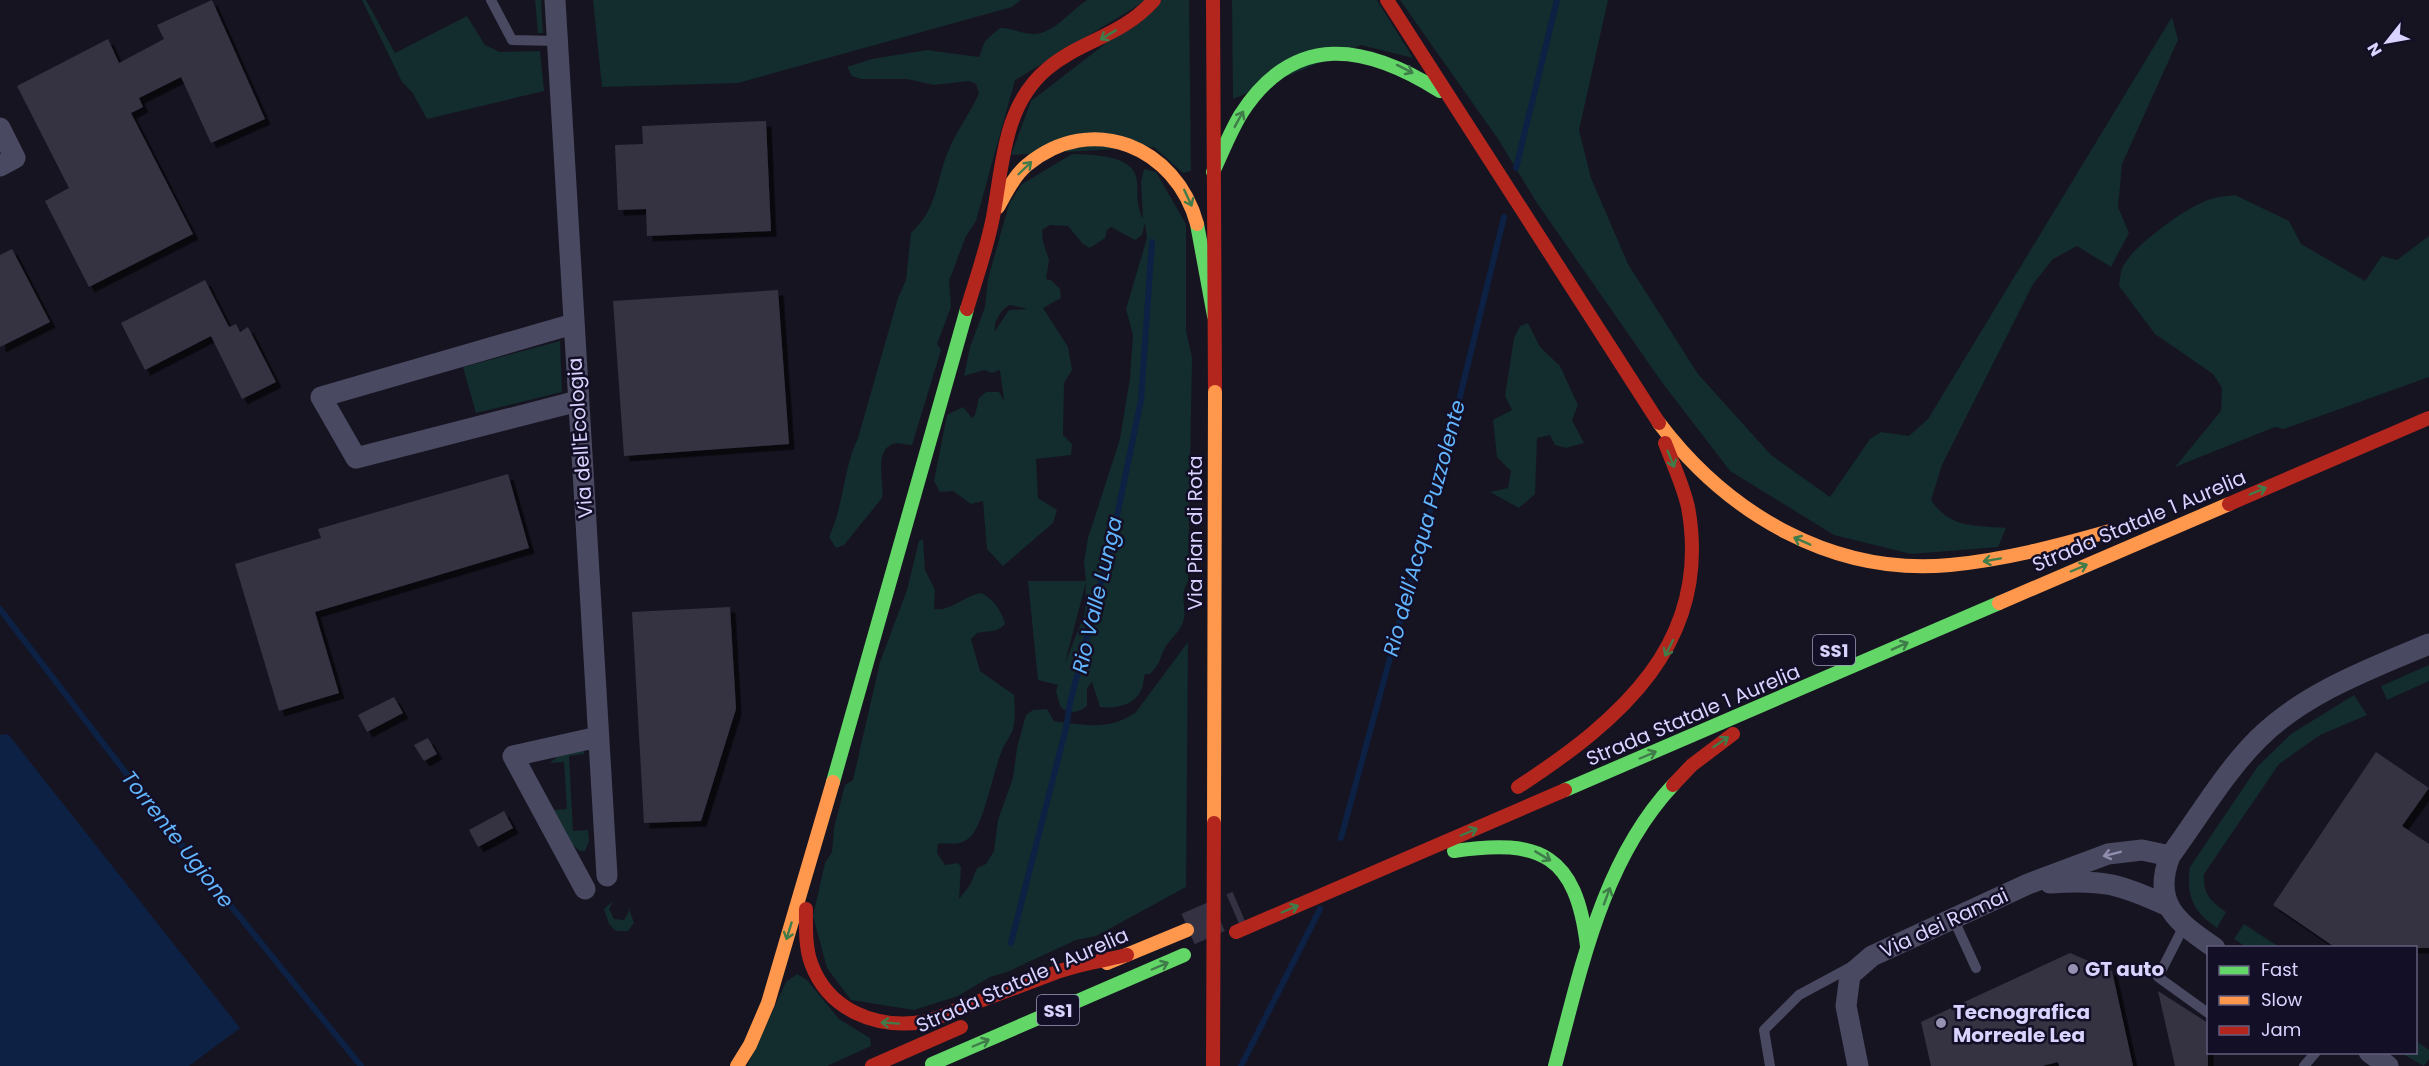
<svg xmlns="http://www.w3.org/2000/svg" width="2429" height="1066" font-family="Poppins,sans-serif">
<defs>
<filter id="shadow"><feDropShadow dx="5.5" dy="5.5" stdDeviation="0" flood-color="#0009"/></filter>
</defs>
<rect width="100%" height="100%" fill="#161421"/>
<path fill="#132c2d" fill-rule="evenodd" d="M 362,0 L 366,0 L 395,53 L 467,16 L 485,45 L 500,52 L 540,51 L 544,91 L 427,119 L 412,92 L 402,82 Z
M 535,0 L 541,0 L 543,33 L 538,33 Z
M 593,0 L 1021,0 L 1012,7 L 738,83 L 602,87 Z
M 1087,0 L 1147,0 L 1015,80 L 976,221 L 966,236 L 949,281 L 951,307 L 937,344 L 941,350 L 912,445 C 906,445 898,442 893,444 C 873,451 885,483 882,498 L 844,545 L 836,548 L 829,537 C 844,505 843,469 858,438 L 898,298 L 906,280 L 911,233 C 938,208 935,183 948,152 C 956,131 970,114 979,93 L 976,84 L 969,81 L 934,85 L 907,79 L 861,79 L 852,76 L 847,67 L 872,59 L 927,50 L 979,57 L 985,41 L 1000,28 C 1012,28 1022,34 1034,34 C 1055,33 1070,11 1087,0 Z
M 1162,0 L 1189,0 L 1191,171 L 1183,173 L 1154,147 L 1011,155 L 1031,101 Z
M 1232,0 L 1377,0 L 1413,58 L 1361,45 L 1233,99 Z
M 1400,0 L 1608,0 L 1579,130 L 1591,178 L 1628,264 L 1698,374 L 1771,455 L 1830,497 L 1870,439 L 1881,432 L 1909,436 L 1928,419 L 2172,17 L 2178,40 L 2122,164 L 2118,207 L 2129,233 L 2111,267 L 2077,246 L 2053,259 L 2033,284 L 1942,465 L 1931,500 C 1951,529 1974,525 2006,528 L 1998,547 L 1911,554 L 1834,535 L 1730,471 L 1661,381 L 1537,203 L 1498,139 Z
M 1072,154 C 1092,155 1136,154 1137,182 C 1138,199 1136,203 1143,219 L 1141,182 L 1144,169 L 1156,172 L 1186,224 L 1186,331 L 1192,358 L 1188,581 C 1178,599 1188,606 1183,622 C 1179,634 1168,640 1164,650 C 1158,662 1161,663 1150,674 L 1145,674 C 1143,679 1144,683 1142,688 C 1136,705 1116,709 1100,707 L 1092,682 L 1087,688 L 1087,706 C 1079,713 1067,715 1060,706 L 1056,691 L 1058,685 L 1038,680 L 1028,581 L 1086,581 L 1084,562 L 1088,538 L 1120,439 L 1130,378 L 1133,335 L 1126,309 L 1147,238 L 1145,223 L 1142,235 L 1135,240 L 1111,227 L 1107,230 L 1105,238 L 1090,248 L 1083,244 L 1068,226 L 1050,225 L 1042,230 L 1043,242 L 1049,260 L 1046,279 L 1051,280 L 1060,289 L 1061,298 L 1043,308 L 1068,347 L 1072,370 L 1064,383 L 1063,435 L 1072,444 L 1071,455 L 1036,459 L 1038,498 L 1057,510 L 1053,523 L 1003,566 L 987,549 L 983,501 L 971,504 L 953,491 L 940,492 L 934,481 L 947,415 L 963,407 L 972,418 L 975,415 L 979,398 L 986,392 L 999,392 L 1004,401 L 1000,370 L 992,373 L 984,370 L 964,376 L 970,347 L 985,307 L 988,279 L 1009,204 L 1022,184 ZM 1010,305 L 1028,309 L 1009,310 L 995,331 C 993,322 1002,308 1010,305 ZM 1086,582 L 1085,613 L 1065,663 Z
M 2235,195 L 2289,221 L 2301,244 L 2365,281 L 2382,256 L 2397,260 L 2429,236 L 2429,377 L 2284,429 L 2275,427 L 2175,467 L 2221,411 L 2222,388 L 2213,374 L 2155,334 L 2119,286 C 2120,279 2120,270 2125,263 C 2136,244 2189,205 2211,199 C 2219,196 2227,196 2235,195 Z
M 1528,323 L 1540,347 L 1560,366 L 1578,405 L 1572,420 L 1584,443 L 1566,448 L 1555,445 L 1550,435 L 1537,438 L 1535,494 L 1519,508 L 1490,492 L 1508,488 L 1511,471 L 1497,457 L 1493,420 L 1512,410 L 1505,396 L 1514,338 L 1520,326 Z
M 560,341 L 562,392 L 476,413 L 463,367 Z
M 923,539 L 925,570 L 935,590 L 934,609 C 950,612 965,595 982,593 C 994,601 1001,609 1005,624 C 995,634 988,630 977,633 L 971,639 L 980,671 L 1014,695 C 1015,706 1016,722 1012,732 C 1009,738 1005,743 1003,748 C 994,768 984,822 972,835 C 959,849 949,841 938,844 L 937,853 L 945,865 L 958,863 L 961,867 L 959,899 L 970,885 L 977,868 L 986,864 L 994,851 L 998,820 L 1013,778 L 1017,748 L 1026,715 L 1033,710 L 1047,709 L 1054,721 C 1083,725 1111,731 1136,712 L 1188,642 L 1186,887 L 1096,936 L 1076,940 L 1007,972 L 990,977 L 958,996 L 914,1010 L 851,1000 L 827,968 L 813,916 L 825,863 L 832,852 L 834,828 L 845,785 L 853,780 L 880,662 L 907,590 L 919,541 Z
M 2429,665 L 2429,681 L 2387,700 L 2381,686 Z
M 2354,695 L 2367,715 L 2320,735 L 2279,764 L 2204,874 C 2203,894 2210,901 2226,912 L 2217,928 C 2193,911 2186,896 2190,867 L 2258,766 L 2291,734 Z
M 584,748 L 584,754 L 569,756 L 573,831 L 588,830 L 589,841 L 585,851 L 580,851 L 570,843 L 553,810 L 567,809 L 564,762 L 550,763 L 560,754 Z
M 613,901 L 609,909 L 614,919 L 624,920 L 629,911 L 628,906 L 634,923 L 628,931 L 616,931 L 609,924 L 604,909 Z
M 2244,924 L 2279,947 L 2246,947 L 2234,939 Z
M 797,974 L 807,980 L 839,1019 L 870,1038 L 871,1046 L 827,1066 L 747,1066 L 786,982 Z
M 2416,1041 L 2429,1050 L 2429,1059 L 2424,1066 L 2401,1053 L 2416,1052 Z"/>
<path fill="#0d2144" d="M 8,734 L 240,1028 L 189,1066 L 0,1066 L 0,735 Z"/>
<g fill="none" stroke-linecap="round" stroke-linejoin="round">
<path stroke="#0d2144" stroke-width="6" d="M 1516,168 L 1557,0
M 0,609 L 179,842 L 361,1066
M 1341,838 L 1449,441 L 1504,217
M 1011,943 L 1066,728 L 1070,703 L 1112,540 L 1141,400 L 1152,242
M 1241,1066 L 1320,909"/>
</g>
<path fill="#343243" filter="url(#shadow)" d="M 212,0 L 265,119 L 211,143 L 181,77 L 139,98 L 143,107 L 131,113 L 193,234 L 89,287 L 45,201 L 69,188 L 17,86 L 108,39 L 119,63 L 164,39 L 157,25 Z
M 766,121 L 771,231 L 647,236 L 646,209 L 618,210 L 615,145 L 643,144 L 642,126 Z
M 12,249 L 50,322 L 0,347 L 0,255 Z
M 205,280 L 229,327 L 236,324 L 240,332 L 248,327 L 276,382 L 242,399 L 211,336 L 145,370 L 121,323 Z
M 778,290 L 789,444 L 624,456 L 613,301 Z
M 508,474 L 529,548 L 315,612 L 339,693 L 279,711 L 235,564 L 321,538 L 318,529 Z
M 730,607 L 736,709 L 701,821 L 644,823 L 632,612 Z
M 394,697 L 403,713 L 367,732 L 358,715 Z
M 428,738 L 437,754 L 424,761 L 414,745 Z
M 2376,752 L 2429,788 L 2402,826 L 2429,844 L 2429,948 L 2336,948 L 2273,905 Z
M 504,811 L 513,828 L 478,847 L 469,830 Z
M 2070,953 L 2112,971 L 2133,1066 L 2059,1066 L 2058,1062 L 2042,1066 L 1931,1066 L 1921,1022 Z
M 2158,991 L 2208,1023 L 2208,1066 L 2175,1066 Z"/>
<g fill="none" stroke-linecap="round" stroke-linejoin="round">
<path stroke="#333142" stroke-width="33" stroke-dasharray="33 16" stroke-linecap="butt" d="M 1188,929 L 1239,907"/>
<path stroke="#4a4962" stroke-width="10" d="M 491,0 L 512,40 L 557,41
M 1953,918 L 1976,968
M 2184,926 L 2158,977 L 2208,1013
M 1770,1066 L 1764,1030 L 1799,995 L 1851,967
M 2304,1066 L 2316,1052"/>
<path stroke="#4a4962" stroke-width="21" d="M 555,0 L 607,876
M 0,128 L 15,158 L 0,166
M 573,324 L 321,397 L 356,458 L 578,401
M 2050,883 C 2103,879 2120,884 2168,906
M 585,889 L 513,756 L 598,737
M 2215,948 C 2179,923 2151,905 2170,856 C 2198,818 2224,773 2258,739 C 2304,693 2370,669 2429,644
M 2369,1052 L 2388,1066
M 1858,1066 L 1846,1006 L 1850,975 L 1872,956 L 2028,884 L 2108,854 L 2142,850 L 2170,856"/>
<path stroke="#63d668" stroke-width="14" d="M 1213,172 C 1222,153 1230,132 1241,114 C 1295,30 1367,45 1440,91
M 1197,224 L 1214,316
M 833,782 L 967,309
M 1565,790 L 1999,603
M 1454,851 C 1541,838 1576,855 1587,946
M 932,1064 L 1184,955
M 1555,1066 C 1581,969 1602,861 1673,785"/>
<path stroke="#ff974d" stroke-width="14" d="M 998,207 C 1006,193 1014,176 1027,165 C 1092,111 1176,147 1197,224
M 1659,423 C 1728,514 1833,576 1950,565 C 2004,560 2057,546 2110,531
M 1999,603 L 2229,504
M 1107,963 L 1187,930
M 737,1066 L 750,1045 L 768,1003 L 833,782"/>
<path stroke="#b3261e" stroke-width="14" d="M 1213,0 L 1215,392
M 1387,0 L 1659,423
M 967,309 C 976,279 987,248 993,217 C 1003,165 1003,106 1047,69 C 1081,40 1121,37 1154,0
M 2229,504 L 2429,418
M 1673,785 L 1692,765 L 1733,734
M 1518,787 C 1619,721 1713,643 1688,507 C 1683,485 1673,464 1665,443
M 806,909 C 806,927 805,946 811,963 C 828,1010 875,1029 923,1022 C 935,1020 949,1013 961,1008 C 994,996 1027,983 1060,971 C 1081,964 1105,960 1127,955
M 1236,932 L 1565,790
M 872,1066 L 961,1027"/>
<path stroke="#ff974d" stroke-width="14" d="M 1214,823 L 1215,392"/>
<path stroke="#b3261e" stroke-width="14" d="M 1213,1066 L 1214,823"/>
</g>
<defs><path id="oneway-shaft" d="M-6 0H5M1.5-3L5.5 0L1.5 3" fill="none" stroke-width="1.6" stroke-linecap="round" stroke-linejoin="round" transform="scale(1.5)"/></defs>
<g stroke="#3f7c4a">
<use href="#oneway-shaft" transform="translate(1108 35) rotate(149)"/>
<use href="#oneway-shaft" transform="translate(1405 69) rotate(27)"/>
<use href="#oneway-shaft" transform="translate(1239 119) rotate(-61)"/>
<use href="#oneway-shaft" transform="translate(1025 168) rotate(-44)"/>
<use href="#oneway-shaft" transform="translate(1188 198) rotate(65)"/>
<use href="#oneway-shaft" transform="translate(1671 459) rotate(68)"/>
<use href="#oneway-shaft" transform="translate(2258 491) rotate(-23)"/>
<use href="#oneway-shaft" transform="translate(1802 541) rotate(-156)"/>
<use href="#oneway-shaft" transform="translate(1992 560) rotate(170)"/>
<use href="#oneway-shaft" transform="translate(2079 568) rotate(-23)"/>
<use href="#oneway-shaft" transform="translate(1900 646) rotate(-24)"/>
<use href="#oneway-shaft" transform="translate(1669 648) rotate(117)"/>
<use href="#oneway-shaft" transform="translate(1721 742) rotate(-34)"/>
<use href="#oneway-shaft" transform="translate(1648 755) rotate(-23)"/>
<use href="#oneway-shaft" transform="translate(1469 832) rotate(-23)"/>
<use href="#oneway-shaft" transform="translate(1543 856) rotate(31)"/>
<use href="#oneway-shaft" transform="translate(1607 896) rotate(-70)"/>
<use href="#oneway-shaft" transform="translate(1290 909) rotate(-23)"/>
<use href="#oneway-shaft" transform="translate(789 931) rotate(107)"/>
<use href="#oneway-shaft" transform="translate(1160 966) rotate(-23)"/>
<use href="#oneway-shaft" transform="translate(890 1023) rotate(-176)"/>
<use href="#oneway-shaft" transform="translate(981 1043) rotate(-23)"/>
</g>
<use stroke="#928eb0" href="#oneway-shaft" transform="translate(2112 854) rotate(166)"/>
<g fill="#9591b1" stroke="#130f26" stroke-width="2">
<circle cx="2073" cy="969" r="6"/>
<circle cx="1941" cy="1023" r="6"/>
</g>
<g text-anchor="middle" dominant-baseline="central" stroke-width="5" stroke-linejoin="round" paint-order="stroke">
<g fill="#130f26" stroke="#9e99be" stroke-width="1.5">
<rect x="1813" y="635" width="42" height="30" rx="4.5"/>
<rect x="1037" y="995" width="42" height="30" rx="4.5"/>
</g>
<g font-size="18" font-weight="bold" fill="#d9d4ff">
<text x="1834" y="650">SS1</text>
<text x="1058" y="1010">SS1</text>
</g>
<g font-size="20" fill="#d9d4ff" stroke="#130f26">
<text transform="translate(580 438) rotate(-94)">Via dell'Ecologia</text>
<text transform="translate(2139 521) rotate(-23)">Strada Statale 1 Aurelia</text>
<text transform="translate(1195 533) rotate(-90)">Via Pian di Rota</text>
<text transform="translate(1693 715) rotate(-23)">Strada Statale 1 Aurelia</text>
<text transform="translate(1944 923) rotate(-25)">Via dei Ramai</text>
<text transform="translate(1022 980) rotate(-24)">Strada Statale 1 Aurelia</text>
</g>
<g font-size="20" font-weight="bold" fill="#d9d4ff" stroke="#130f26" text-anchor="start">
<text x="2085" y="969">GT auto</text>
<text x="1953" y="1012">Tecnografica<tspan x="1953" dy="23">Morreale Lea</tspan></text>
</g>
<g font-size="21" font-style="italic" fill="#62b6ff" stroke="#130f26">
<text transform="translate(1424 528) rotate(-75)">Rio dell'Acqua Puzzolente</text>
<text transform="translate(1097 595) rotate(-77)">Rio Valle Lunga</text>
<text transform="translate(178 839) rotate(52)">Torrente Ugione</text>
</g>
</g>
<rect x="2207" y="946" width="210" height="108" fill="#130f26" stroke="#625e7d" stroke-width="1.5"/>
<rect x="2219" y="966" width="30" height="9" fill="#63d668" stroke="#625e7d" stroke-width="1.5"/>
<text x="2261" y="976" font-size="18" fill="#d9d4ff">Fast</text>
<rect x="2219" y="996" width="30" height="9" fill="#ff974d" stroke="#625e7d" stroke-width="1.5"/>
<text x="2261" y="1006" font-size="18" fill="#d9d4ff">Slow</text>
<rect x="2219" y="1026" width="30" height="9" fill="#b3261e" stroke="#625e7d" stroke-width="1.5"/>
<text x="2261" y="1036" font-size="18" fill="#d9d4ff">Jam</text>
<g transform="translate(2387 42) rotate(239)" stroke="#130f26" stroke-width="4.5" paint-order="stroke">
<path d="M0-4.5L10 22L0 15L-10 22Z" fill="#d9d4ff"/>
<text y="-9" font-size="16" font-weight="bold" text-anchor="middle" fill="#d9d4ff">N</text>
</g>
</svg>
